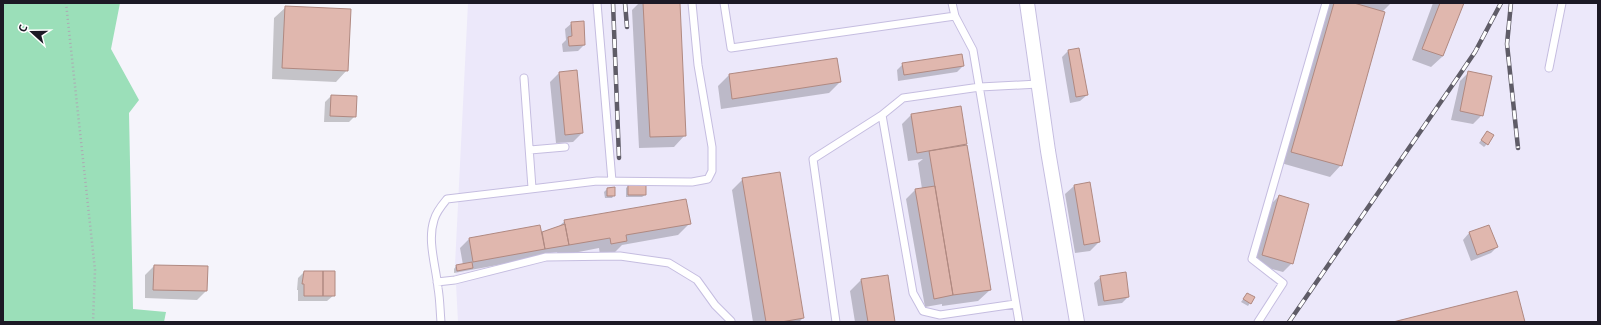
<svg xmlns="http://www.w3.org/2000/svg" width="1601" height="325" font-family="'Open Sans',sans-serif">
<rect width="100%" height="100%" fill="#f5f4fb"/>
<path fill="#ece8fa" d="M 468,3 L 1598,3 L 1598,322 L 458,322 L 455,265 Z"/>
<path fill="#9bdfb9" d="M 3,3 L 120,3 L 111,49 L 139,100 L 129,113 L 133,309 L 166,312 L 164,322 L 3,322 Z"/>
<path fill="#0003" d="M 639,3 L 679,3 L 685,135 L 674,147 L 639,148 L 632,10 Z
M 1331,3 L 1391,3 L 1382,12 L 1341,165 L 1330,177 L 1281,163 L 1324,10 Z
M 1433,3 L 1462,3 L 1443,56 L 1431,67 L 1412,60 Z
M 286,7 L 347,70 L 336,82 L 272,79 L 274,18 Z
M 572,23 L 584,45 L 578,51 L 563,52 L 562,44 L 566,40 L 565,29 Z
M 1068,51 L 1087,95 L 1080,101 L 1070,103 L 1062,57 Z
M 837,59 L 840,82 L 829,93 L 721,109 L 718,86 L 729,75 Z
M 903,64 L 963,66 L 957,72 L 898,81 L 897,70 Z
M 1469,72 L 1482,115 L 1473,124 L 1451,120 L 1460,81 Z
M 559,73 L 582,133 L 573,142 L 556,143 L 550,82 Z
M 331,96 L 355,116 L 349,122 L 324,122 L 325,102 Z
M 960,107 L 966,144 L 963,147 L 990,290 L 978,301 L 942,306 L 942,304 L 925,307 L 906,199 L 915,190 L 922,189 L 918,163 L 923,159 L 908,161 L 902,124 L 911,115 Z
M 1487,132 L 1487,144 L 1484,147 L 1479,143 Z
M 743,179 L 803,318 L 799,322 L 753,322 L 732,190 Z
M 629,185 L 645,195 L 642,197 L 626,197 L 626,188 Z
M 1074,186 L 1099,242 L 1090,251 L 1075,253 L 1065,194 Z
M 607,189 L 614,195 L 612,198 L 605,198 L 604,192 Z
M 1279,196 L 1292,263 L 1283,272 L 1254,264 L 1270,205 Z
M 565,221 L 689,224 L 678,235 L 622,245 L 615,252 L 600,255 L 599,248 L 558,256 L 557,252 L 538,255 L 535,258 L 454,273 L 454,269 L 456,266 L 463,265 L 460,248 L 469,239 L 541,233 L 558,227 Z
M 1489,226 L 1497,247 L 1491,253 L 1471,261 L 1463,240 L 1469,233 Z
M 154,266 L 206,291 L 197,300 L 145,298 L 145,275 Z
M 304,272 L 334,295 L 327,301 L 298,301 L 298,290 L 297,290 L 298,278 Z
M 1101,277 L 1128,297 L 1122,303 L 1098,306 L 1094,283 Z
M 861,280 L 893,322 L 855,322 L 850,291 Z
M 1247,294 L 1250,303 L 1248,306 L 1241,302 Z"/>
<path fill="#e0b7ae" stroke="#b08981" d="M 643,3 L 680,3 L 686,136 L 650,137 Z
M 1334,3 L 1354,3 L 1385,12 L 1342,166 L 1291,152 Z
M 1440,3 L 1464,3 L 1443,56 L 1422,49 Z
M 285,6 L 351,9 L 348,71 L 282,68 Z
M 584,21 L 585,45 L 569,46 L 568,37 L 572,36 L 571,22 Z
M 1079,48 L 1088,95 L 1076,97 L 1068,50 Z
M 962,54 L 964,66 L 904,75 L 902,63 Z
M 837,58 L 841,82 L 732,99 L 729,74 Z
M 577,70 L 583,133 L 565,135 L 559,72 Z
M 1468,71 L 1492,76 L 1483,116 L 1460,111 Z
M 331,95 L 357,96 L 356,117 L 330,116 Z
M 961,106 L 967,144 L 917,153 L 911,114 Z
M 1487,131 L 1494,135 L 1488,145 L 1481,140 Z
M 967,145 L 991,290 L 953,295 L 929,151 Z
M 780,172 L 804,318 L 781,322 L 766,322 L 742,178 Z
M 1090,182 L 1100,242 L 1084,245 L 1074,185 Z
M 628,184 L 646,185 L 646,195 L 628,195 Z
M 935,186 L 953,295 L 934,299 L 915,189 Z
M 615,187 L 615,196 L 607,196 L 607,188 Z
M 1279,195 L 1309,204 L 1293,264 L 1262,255 Z
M 686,199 L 691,224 L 626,235 L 627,241 L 611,244 L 610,238 L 569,245 L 564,220 Z
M 565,224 L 569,245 L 545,249 L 542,232 Z
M 540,225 L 545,249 L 473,262 L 469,238 Z
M 1489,225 L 1498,247 L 1477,255 L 1469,232 Z
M 472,262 L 473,268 L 457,271 L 456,265 Z
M 154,265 L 208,266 L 207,291 L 153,290 Z
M 304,271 L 323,271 L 323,296 L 304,296 L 304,284 L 302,284 Z
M 323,271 L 335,271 L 335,296 L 323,296 Z
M 1126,272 L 1129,297 L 1104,301 L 1100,276 Z
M 888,275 L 895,322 L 868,322 L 861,279 Z
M 1517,291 L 1525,322 L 1393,322 Z
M 1247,293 L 1255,297 L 1251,304 L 1243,299 Z"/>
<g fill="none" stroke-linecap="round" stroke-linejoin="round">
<defs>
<path id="service" d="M 597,3 L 612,181
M 724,3 L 731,48 L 955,16 L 973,50 L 1019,322
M 952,3 L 955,16
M 1549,68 L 1562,3
M 524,78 L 532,188
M 530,150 L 565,147
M 437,282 L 455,280 L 546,257 L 620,256 L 669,263 L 697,280 L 715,305 L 731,321
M 1015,304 L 940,315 L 923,311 L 913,293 L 882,115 L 903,98 L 980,87 L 1038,84
M 441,322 C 440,311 440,299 438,288 C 436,266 427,241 434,220 C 436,212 442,205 447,199 L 597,181 L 692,182 L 708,179 L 712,171 L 712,147 L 698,65 L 692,3
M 836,322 L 813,159 L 882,115
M 1258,322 L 1283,283 L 1252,259 L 1326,3"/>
<path id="minor" d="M 1027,3 L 1048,151 L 1077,322"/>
</defs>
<use href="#service" stroke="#c5bde0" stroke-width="9"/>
<use href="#minor" stroke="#c5bde0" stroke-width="16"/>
<path stroke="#acaab3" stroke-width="2.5" stroke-dasharray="1 3" stroke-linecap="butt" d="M 66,3 L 95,270 L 93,322"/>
<use href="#service" stroke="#fff" stroke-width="7"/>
<use href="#minor" stroke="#fff" stroke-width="14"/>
<defs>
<path id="rail" d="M 613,3 L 619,158
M 625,3 L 627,27
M 1511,3 L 1507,44 L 1518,148
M 1289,322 L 1458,77 L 1475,52 L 1501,3"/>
</defs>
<use href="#rail" stroke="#5f5c67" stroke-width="4.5"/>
<use href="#rail" stroke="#fff" stroke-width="3" stroke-dasharray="9" stroke-linecap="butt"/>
</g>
<rect width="1601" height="325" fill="none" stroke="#1c1925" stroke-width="8"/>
<g transform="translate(32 32) rotate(291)" stroke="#ffffff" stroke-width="3" paint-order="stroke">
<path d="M0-3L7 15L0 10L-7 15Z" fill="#1c1925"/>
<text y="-6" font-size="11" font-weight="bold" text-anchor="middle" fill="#1c1925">С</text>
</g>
</svg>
